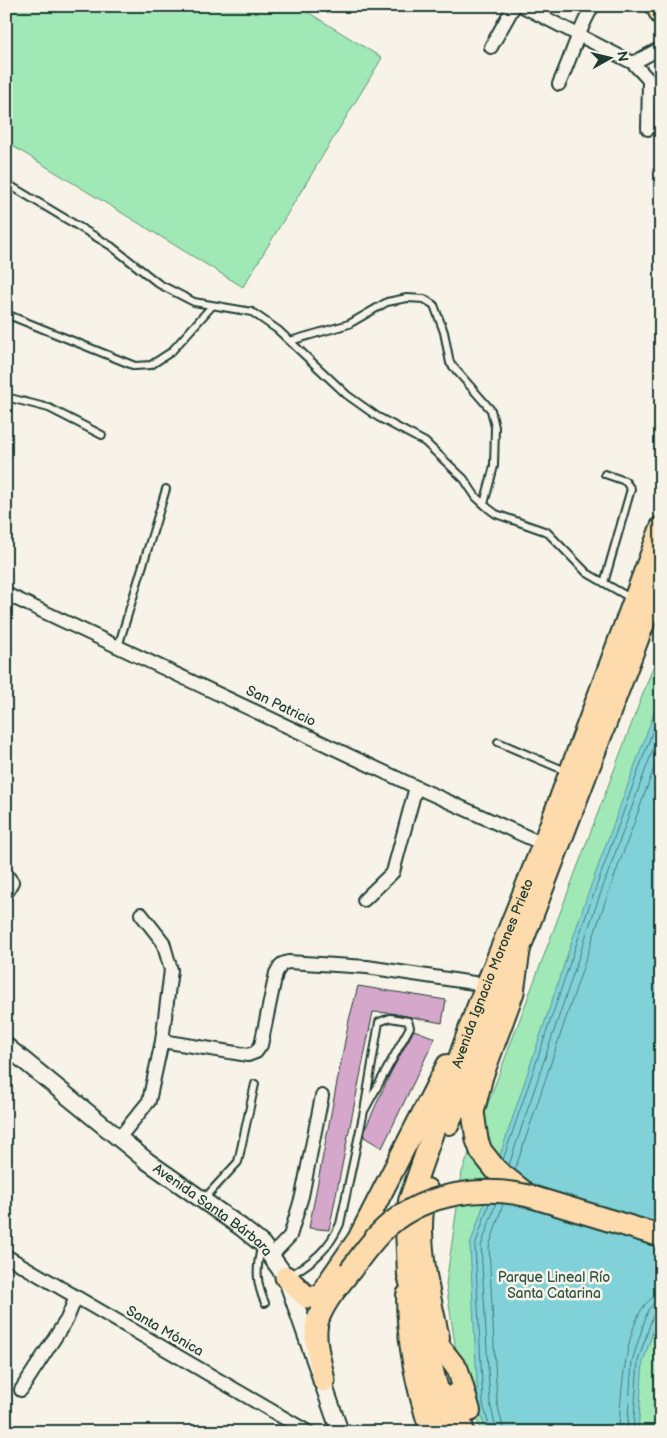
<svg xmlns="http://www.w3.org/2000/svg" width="667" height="1438" font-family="'Balsamiq Sans',sans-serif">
<rect width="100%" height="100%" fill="#f7f3e8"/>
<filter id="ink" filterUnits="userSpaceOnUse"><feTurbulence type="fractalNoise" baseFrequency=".02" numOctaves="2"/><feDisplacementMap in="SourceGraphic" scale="10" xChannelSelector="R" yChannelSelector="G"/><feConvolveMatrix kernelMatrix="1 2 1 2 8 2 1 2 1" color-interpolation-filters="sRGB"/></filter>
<g filter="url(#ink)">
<path fill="#a0e8b6" stroke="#609275" d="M 6,6 L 298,6 L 382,58 L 243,287 L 6,142 Z
M 661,646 L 661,1432 L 481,1432 L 456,1351 L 446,1284 L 462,1172 Z"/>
<path fill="#81d2d8" stroke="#5a9696" d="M 661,694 L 661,1307 L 643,1362 L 638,1432 L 486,1432 L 478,1405 L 470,1245 L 585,902 Z"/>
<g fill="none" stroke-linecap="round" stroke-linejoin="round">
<path stroke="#467976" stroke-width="1" d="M 503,1160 L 590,904 L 661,708
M 509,1165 L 596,906 L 661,727
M 515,1170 L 603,908 L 661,749
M 489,1203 L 475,1246 L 483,1404 L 491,1432
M 496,1203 L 481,1246 L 490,1403 L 497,1432
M 503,1204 L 489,1247 L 497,1402 L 504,1432
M 619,1432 C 620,1404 625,1297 661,1295
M 627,1432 L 632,1361 L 648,1310 L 653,1304 L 661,1303
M 633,1432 L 638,1361 L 654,1312 L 661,1309"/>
</g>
<path fill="#d5a7ca" stroke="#1f3d34" d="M 358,986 L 446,1000 L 442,1023 L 391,1013 L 373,1012 L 329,1230 L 309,1228 L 349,1020 Z
M 414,1030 L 435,1038 L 382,1148 L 364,1137 L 366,1127 L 391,1072 Z"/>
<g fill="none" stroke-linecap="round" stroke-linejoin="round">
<defs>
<path id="service" d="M 6,183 L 111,246 L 159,284 L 194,302 L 252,312 L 278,330 L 347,395 L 378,417 L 425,442 L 464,479 L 476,497 L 488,508 L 496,514 L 547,532 L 587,573 L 632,599
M 6,314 L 135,366 L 151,365 L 171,352 L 212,306
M 290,341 L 349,324 L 387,302 L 407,298 L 424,299 L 434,305 L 444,332 L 450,363 L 491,410 L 495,427 L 494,466 L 484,504
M 6,397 L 49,408 L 102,435
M 604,583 L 631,489 L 625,481 L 605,474
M 118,647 L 166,489
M 498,742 L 568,772
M 204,1199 L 238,1162 L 255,1084
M 261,1248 C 256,1269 256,1283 265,1303
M 289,1276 C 313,1262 329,1249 340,1224 L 364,1111 L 379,1022 L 390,1018 L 408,1021 L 410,1027 L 364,1111"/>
<path id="minor" d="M 522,6 L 633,63 L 649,80 L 661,87
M 491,47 L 514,6
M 633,63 L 661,48
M 559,84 C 571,58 578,30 593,6
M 648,129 L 649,80
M 6,594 L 416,787 L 543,844
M 6,874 L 12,882 L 6,894
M 364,900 L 393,872 L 416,787
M 162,1041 L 248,1055 L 256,1052 L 261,1045 L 276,973 L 282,964 L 288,962 L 367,967 L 487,985
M 119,1138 L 149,1101 L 162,1041 L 171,970 L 163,942 L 141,914
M 6,1256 L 308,1432
M 271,1256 L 290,1236 L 302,1196 L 322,1096
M 21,1390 L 67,1319 L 76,1297"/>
<g id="tertiary">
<path id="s1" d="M 6,1046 L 147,1161 L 241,1227 L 262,1244 L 286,1277 L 340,1432"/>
</g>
<g id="primary">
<path d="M 656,6 L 661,15"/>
<path d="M 449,1124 L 519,951 L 661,579"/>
<path d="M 427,1189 C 414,1233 429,1294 439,1338"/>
<path d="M 326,1285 L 358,1239 L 447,1065"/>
<path d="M 407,1295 C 407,1342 416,1387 431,1432"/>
<path d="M 441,1348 L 458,1370 L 470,1411"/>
<path d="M 453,1395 L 464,1432"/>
<path id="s2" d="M 449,1432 L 408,1275 L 406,1227 L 409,1201 L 473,1018 L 543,844 L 661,527"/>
</g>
<path id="trunk" d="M 519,951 L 513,992 L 482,1076 L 473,1112 L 477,1140 L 481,1151 L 496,1170 L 529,1196 L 661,1236
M 286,1277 L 307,1297 L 330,1296
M 324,1381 C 321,1363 313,1341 317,1323 C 322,1304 338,1286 350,1271"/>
</defs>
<use href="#service" stroke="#1f3d34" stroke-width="10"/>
<use href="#minor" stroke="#1f3d34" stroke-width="16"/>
<use href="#tertiary" stroke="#1f3d34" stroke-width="20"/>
<use href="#primary" stroke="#1f3d34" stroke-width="24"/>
<use href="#trunk" stroke="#1f3d34" stroke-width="25"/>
<use href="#service" stroke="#f7f3e8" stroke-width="6"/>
<use href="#minor" stroke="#f7f3e8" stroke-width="12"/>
<use href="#tertiary" stroke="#f7f3e8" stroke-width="16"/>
<use href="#primary" stroke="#fedbac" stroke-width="20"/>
<use href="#trunk" stroke="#fedbac" stroke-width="21"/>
<defs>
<path id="trunk-bridge" d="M 350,1271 C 362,1255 374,1237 390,1224 C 427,1193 483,1185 529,1196"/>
</defs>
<use href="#trunk-bridge" stroke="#1f3d34" stroke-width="25" stroke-linecap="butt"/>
<use href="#trunk-bridge" stroke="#fedbac" stroke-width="21"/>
</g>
</g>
<g text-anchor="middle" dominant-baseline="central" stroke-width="5" stroke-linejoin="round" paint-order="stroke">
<g font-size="14" fill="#1f3d34" stroke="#f7f3e8">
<text transform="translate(281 706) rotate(26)">San Patricio</text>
<text stroke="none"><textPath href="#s2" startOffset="479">Avenida Ignacio Morones Prieto</textPath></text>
<text stroke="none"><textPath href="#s1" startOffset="264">Avenida Santa Bárbara</textPath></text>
<text transform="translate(165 1331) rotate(30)">Santa Mónica</text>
</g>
<g font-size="14" fill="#325748" stroke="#f7f3e8">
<text x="554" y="1277">Parque Lineal Río<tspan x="554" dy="16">Santa Catarina</tspan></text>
</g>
</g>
<rect width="667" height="1438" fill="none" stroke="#f7f3e8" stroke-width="25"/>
<rect x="12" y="12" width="642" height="1413" fill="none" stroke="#1f3d34" stroke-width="2" filter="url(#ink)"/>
<g transform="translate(610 58) rotate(82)" stroke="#f7f3e8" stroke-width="4" paint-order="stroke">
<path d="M0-4L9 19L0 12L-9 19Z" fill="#1f3d34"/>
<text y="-8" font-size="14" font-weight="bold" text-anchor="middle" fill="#1f3d34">N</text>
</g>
</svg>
